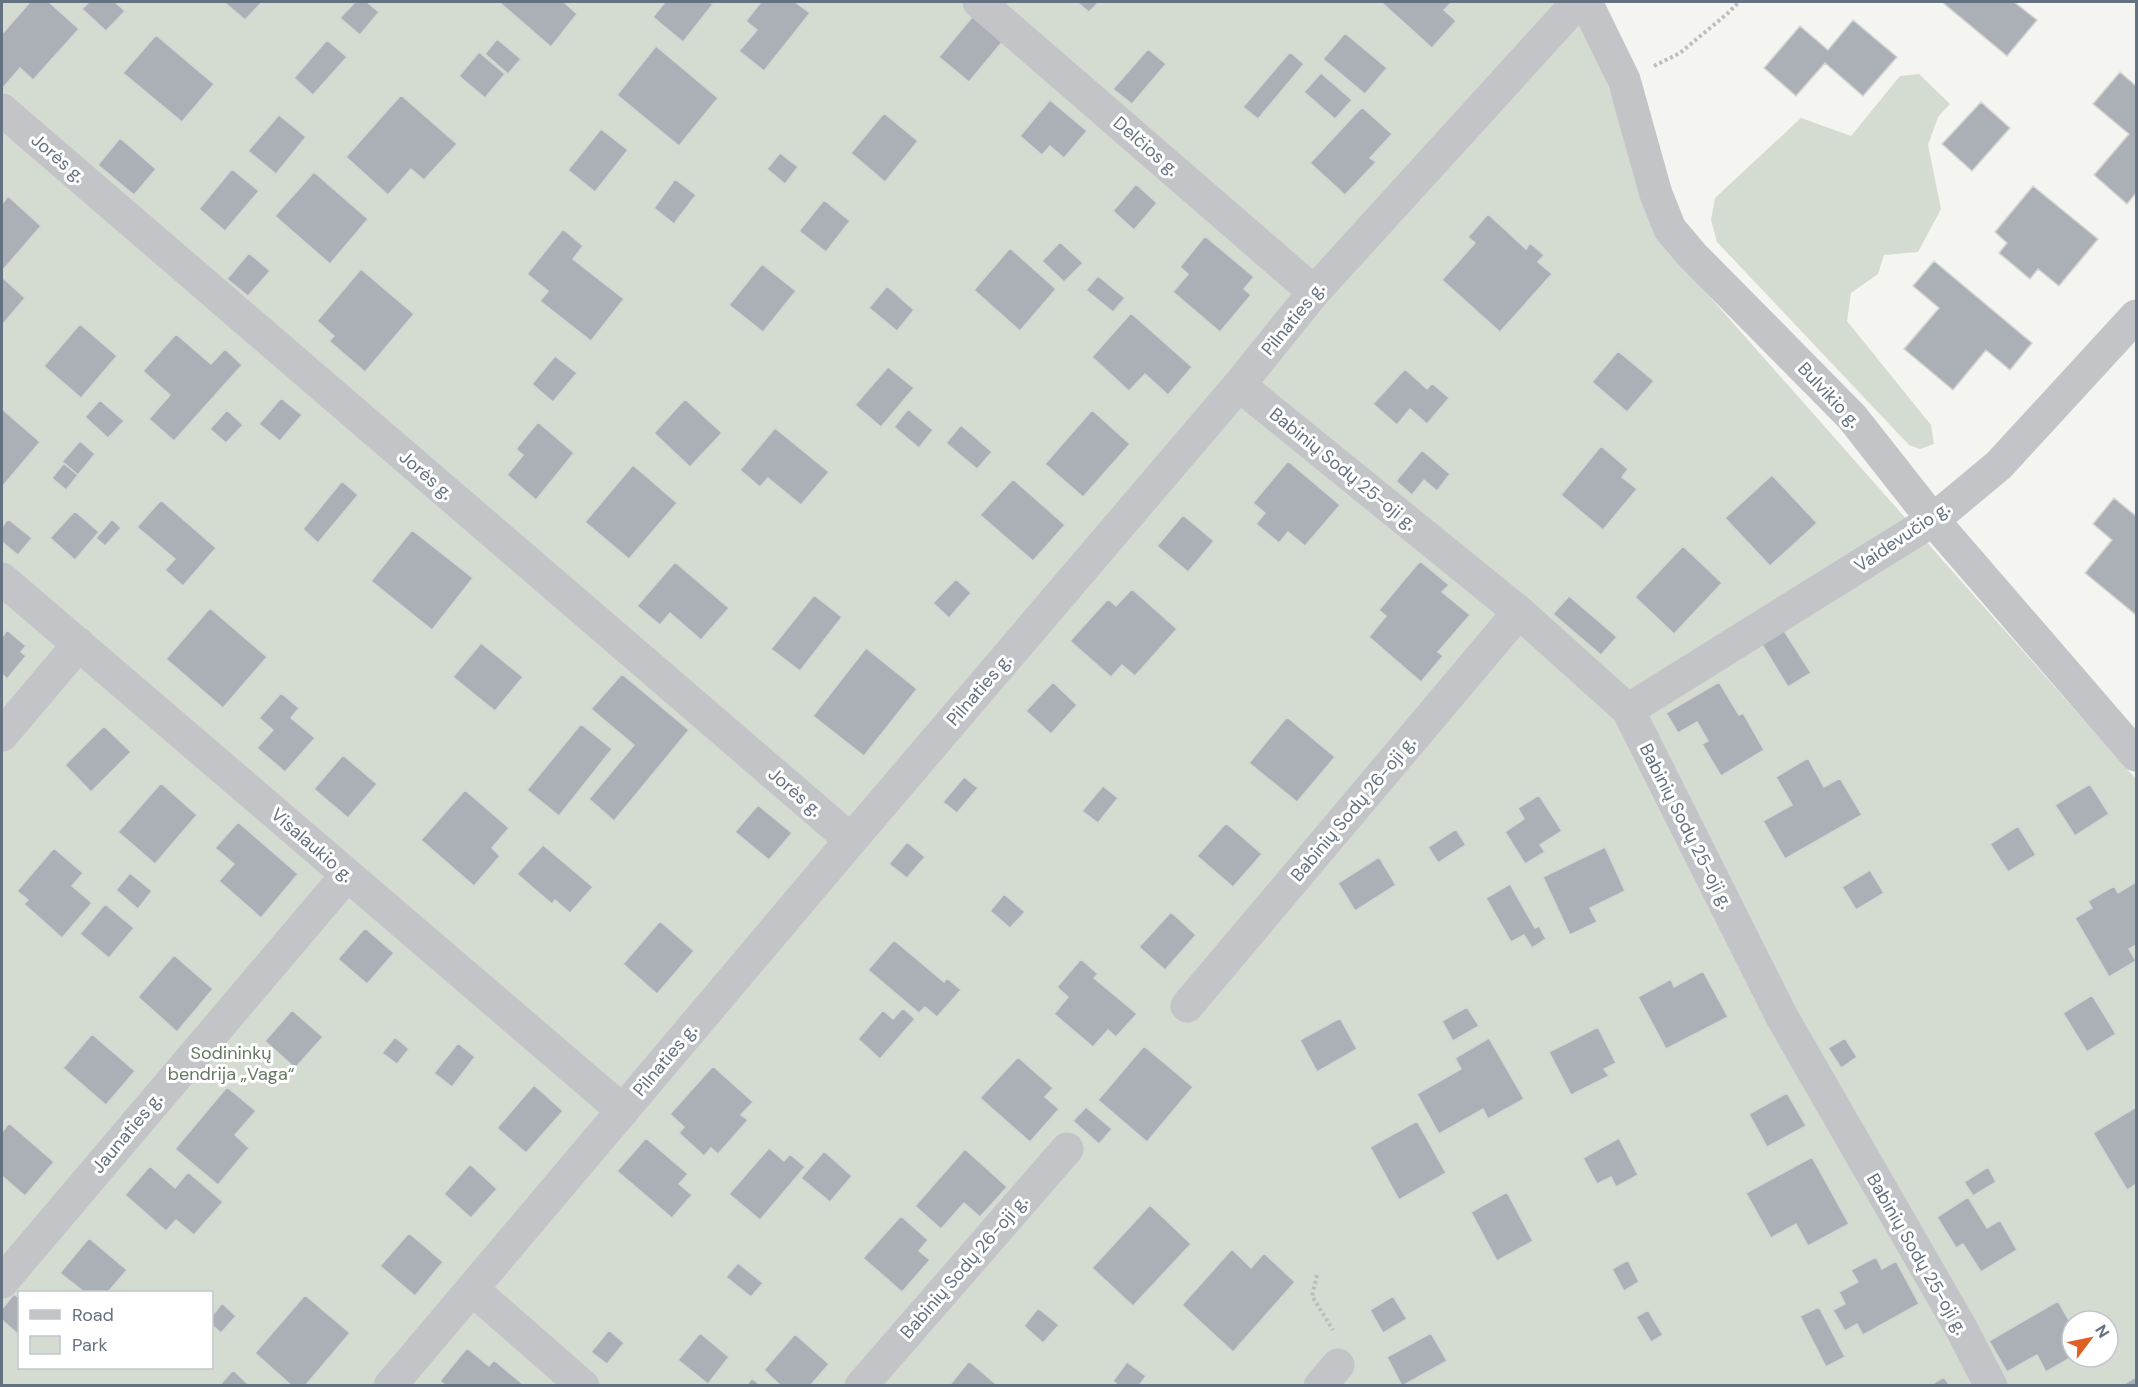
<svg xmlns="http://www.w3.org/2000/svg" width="2138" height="1387" font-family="'DM Sans',sans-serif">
<rect width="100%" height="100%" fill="#f4f4f0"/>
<path fill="#d4dbd1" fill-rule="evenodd" d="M 2,2 L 1562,2 L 1586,24 L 1665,246 L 2136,779 L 2136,1385 L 2,1386 ZM 20,1292 L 212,1292 L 212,1368 L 20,1368 ZM 2072,1321 L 2108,1321 L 2108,1357 L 2072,1357 Z
M 1919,74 L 1950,104 L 1938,117 L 1928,145 L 1941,209 L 1918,252 L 1884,255 L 1878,274 L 1851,293 L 1847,321 L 1931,425 L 1934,444 L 1920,449 L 1909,445 L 1717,242 L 1711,220 L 1715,198 L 1801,118 L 1851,136 L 1900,76 Z"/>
<path fill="#aab0b6" stroke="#d5d5d3" stroke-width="1.5" d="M 30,2 L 49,2 L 79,29 L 33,80 L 20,68 L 2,89 L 2,34 Z
M 89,2 L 115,2 L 125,11 L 106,31 L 82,9 Z
M 224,2 L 262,2 L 245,20 Z
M 355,2 L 367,2 L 379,12 L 360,35 L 340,18 Z
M 499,2 L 566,2 L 565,3 L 577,14 L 551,47 Z
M 665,2 L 709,2 L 713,4 L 683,42 L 653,17 Z
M 761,2 L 795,2 L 810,13 L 764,71 L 739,51 L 757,30 L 746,21 Z
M 1077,2 L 1099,2 L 1089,12 Z
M 1381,2 L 1452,2 L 1444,10 L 1456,21 L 1432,48 Z
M 1942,2 L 2014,2 L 2037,20 L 2007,56 Z
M 973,16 L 1003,41 L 969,82 L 939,57 Z
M 1853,20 L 1897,57 L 1863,96 L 1825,63 L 1796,96 L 1764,68 L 1800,26 L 1828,50 Z
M 1345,33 L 1387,68 L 1365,94 L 1323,59 Z
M 156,35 L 214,84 L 182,122 L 123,73 Z
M 497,39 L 521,59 L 508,74 L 485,54 Z
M 327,40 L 347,57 L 313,95 L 294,78 Z
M 656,46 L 718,98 L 679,146 L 617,95 Z
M 1148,49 L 1166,64 L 1132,104 L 1113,89 Z
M 479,52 L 505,74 L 485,98 L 459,76 Z
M 1290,52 L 1304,64 L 1258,119 L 1243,107 Z
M 2120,72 L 2136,86 L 2136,193 L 2127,204 L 2094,175 L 2129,134 L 2093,104 Z
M 1321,73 L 1352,100 L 1335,119 L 1304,92 Z
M 401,95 L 457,144 L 424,180 L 411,169 L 388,195 L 346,157 Z
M 1050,100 L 1087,131 L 1064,158 L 1050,146 L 1042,155 L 1020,136 Z
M 1981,102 L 2010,128 L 1972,171 L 1942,144 Z
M 1362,107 L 1392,134 L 1370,158 L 1376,162 L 1345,195 L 1310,163 Z
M 884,113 L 918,141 L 885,182 L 851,153 Z
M 279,115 L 306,137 L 276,174 L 248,151 Z
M 601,129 L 628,150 L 595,192 L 568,170 Z
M 120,138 L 156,169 L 134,195 L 98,165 Z
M 780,153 L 798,167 L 785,184 L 767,169 Z
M 232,169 L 259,191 L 225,231 L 199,209 Z
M 314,172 L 368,219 L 330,264 L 275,216 Z
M 675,179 L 696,195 L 674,224 L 654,208 Z
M 1136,184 L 1157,203 L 1134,230 L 1113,211 Z
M 2033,186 L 2098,239 L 2059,286 L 2038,269 L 2030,279 L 1999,253 L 2007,243 L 1995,232 Z
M 8,196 L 41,226 L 2,271 L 2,204 Z
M 824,200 L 850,221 L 826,252 L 799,231 Z
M 1488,214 L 1526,249 L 1530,243 L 1544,255 L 1538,262 L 1552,274 L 1500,332 L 1442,280 L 1475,243 L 1468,237 Z
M 563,229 L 583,246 L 573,259 L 624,299 L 591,341 L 540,301 L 548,291 L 527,274 Z
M 1205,236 L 1254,277 L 1244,289 L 1251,295 L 1220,332 L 1173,292 L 1188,274 L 1180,267 Z
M 1060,242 L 1083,263 L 1064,282 L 1042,261 Z
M 1010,248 L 1056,289 L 1020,331 L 974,290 Z
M 249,253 L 270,271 L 248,296 L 227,279 Z
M 1934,261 L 2032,343 L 2010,370 L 1986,350 L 1953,390 L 1904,349 L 1939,308 L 1913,286 Z
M 762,264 L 796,291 L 763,332 L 729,305 Z
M 361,269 L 414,314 L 365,372 L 329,341 L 334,336 L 317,321 Z
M 1098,276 L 1125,298 L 1113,312 L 1086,290 Z
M 2,277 L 25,298 L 2,325 Z
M 887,286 L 914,310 L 897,331 L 869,308 Z
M 1131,313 L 1192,367 L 1168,395 L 1145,374 L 1129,391 L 1092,357 Z
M 80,324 L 117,356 L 81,398 L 44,366 Z
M 176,334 L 211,364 L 225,349 L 242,365 L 174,441 L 149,419 L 170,395 L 143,371 Z
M 1618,351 L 1654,381 L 1627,412 L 1592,382 Z
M 555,356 L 577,373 L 553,402 L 532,384 Z
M 888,367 L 914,388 L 881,427 L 855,405 Z
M 1405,369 L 1427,389 L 1432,383 L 1449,398 L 1427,424 L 1410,409 L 1397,425 L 1373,404 Z
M 281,398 L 302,415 L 280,441 L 259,424 Z
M 685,399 L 722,433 L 690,467 L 654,433 Z
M 100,400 L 124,421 L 108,438 L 85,417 Z
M 2,409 L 40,442 L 2,487 Z
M 908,409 L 933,430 L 919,448 L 894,427 Z
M 227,410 L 243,425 L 226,443 L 210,429 Z
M 1092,410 L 1130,444 L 1083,497 L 1045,464 Z
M 538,422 L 574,453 L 536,500 L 507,475 L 523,455 L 516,449 Z
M 961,425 L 992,452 L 977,469 L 946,443 Z
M 775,428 L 829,472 L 801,505 L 768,478 L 760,487 L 740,470 Z
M 80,441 L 95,454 L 78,475 L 62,462 Z
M 1601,446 L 1628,469 L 1622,477 L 1637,489 L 1603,530 L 1561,495 Z
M 1422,450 L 1450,474 L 1437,491 L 1424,480 L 1412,495 L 1396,481 Z
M 1288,461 L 1340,505 L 1305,546 L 1288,532 L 1279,543 L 1256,524 L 1265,513 L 1253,503 Z
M 64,463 L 78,475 L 66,490 L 52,478 Z
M 633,465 L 677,503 L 629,559 L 585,522 Z
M 1772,475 L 1817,523 L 1770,566 L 1725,518 Z
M 1013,479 L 1065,525 L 1033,561 L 980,515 Z
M 342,481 L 358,495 L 318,543 L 303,529 Z
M 2114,498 L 2136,516 L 2136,615 L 2085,573 L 2112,540 L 2093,524 Z
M 161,500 L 216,548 L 183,586 L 165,570 L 175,559 L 137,527 Z
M 75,511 L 99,532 L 75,560 L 50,538 Z
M 1183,515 L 1214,541 L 1188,572 L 1157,546 Z
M 8,519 L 32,538 L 18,555 L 2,542 L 2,527 Z
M 112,519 L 121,528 L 105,546 L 96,538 Z
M 412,530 L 473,578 L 432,630 L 371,581 Z
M 1683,546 L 1722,583 L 1674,634 L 1635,597 Z
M 1420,561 L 1449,585 L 1442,592 L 1470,615 L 1438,652 L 1443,656 L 1421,682 L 1369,637 L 1386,616 L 1379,610 Z
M 675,562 L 729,608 L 701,640 L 670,613 L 660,625 L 637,606 Z
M 956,579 L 971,593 L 949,618 L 933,603 Z
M 1132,589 L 1177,629 L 1135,676 L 1122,665 L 1111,677 L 1070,641 L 1108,599 L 1116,606 Z
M 814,595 L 842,617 L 800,671 L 771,649 Z
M 1569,596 L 1617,637 L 1601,655 L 1553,614 Z
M 210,608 L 267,657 L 223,708 L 166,659 Z
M 1783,629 L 1811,673 L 1788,687 L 1761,643 Z
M 7,630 L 26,646 L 21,652 L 26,656 L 7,679 L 2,674 L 2,635 L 3,636 Z
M 481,643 L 523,677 L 495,711 L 453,677 Z
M 866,648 L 917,689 L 864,756 L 813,716 Z
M 622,674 L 689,730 L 614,821 L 589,799 L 634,745 L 591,709 Z
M 1053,682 L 1077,705 L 1051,734 L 1026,711 Z
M 1719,682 L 1739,715 L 1743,713 L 1764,750 L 1721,776 L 1702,744 L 1708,741 L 1697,722 L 1678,733 L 1666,713 Z
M 281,693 L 299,708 L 291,718 L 315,738 L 285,772 L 257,748 L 273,730 L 259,718 Z
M 1287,717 L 1335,757 L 1297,802 L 1249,763 Z
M 581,724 L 612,749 L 559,816 L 527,790 Z
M 104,726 L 131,752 L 91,792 L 65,765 Z
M 343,755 L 377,784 L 348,818 L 314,789 Z
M 1808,758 L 1824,787 L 1840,778 L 1862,815 L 1785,859 L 1763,821 L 1792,805 L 1776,777 Z
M 964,777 L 978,788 L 957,813 L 943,802 Z
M 161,783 L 197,815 L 155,864 L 118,832 Z
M 2090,784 L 2109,814 L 2075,836 L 2055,805 Z
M 1103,786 L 1118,798 L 1098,823 L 1082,811 Z
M 465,790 L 509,828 L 492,848 L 500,856 L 474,886 L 421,840 Z
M 1539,795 L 1562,831 L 1540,845 L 1545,852 L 1525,864 L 1505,832 L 1524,819 L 1518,808 Z
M 758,805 L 792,833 L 769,860 L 735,832 Z
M 238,822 L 298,874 L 261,918 L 219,881 L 234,864 L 215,848 Z
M 1226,823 L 1262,854 L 1233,887 L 1197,856 Z
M 2018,826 L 2036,855 L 2008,872 L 1990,844 Z
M 1456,829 L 1466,845 L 1438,863 L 1428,847 Z
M 907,842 L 925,857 L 907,878 L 889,864 Z
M 543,845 L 593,887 L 570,913 L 555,900 L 552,904 L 517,874 Z
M 1605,847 L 1625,891 L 1590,908 L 1597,922 L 1570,935 L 1543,877 Z
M 54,848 L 83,873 L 72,886 L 92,903 L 62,938 L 24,904 L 28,900 L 17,891 Z
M 1379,857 L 1396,885 L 1355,911 L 1338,883 Z
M 1870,870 L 1884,893 L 1856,910 L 1842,887 Z
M 130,873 L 152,891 L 138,909 L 116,890 Z
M 2136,882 L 2136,945 L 2129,949 L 2136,961 L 2109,977 L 2075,918 L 2092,908 L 2088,901 L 2114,886 L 2118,893 Z
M 1510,884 L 1535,928 L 1539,926 L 1546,939 L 1532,948 L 1524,935 L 1511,942 L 1486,898 Z
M 1004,894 L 1025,912 L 1010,928 L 990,911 Z
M 105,904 L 134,928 L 109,958 L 80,934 Z
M 1171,912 L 1196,935 L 1165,970 L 1139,947 Z
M 660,921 L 694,951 L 657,994 L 623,964 Z
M 365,928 L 394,953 L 367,984 L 338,959 Z
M 894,940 L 944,982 L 947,978 L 961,990 L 937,1017 L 925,1007 L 919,1013 L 868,970 Z
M 174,955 L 213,989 L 177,1032 L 138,997 Z
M 1081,959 L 1098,974 L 1094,978 L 1137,1014 L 1116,1037 L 1108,1030 L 1093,1047 L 1054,1014 L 1068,997 L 1057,987 Z
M 1703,971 L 1728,1017 L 1666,1049 L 1638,997 L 1671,979 L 1674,987 Z
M 2092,995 L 2116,1034 L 2087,1052 L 2063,1013 Z
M 1467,1007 L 1479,1026 L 1453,1041 L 1442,1021 Z
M 903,1008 L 915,1019 L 880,1059 L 858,1039 L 883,1010 L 893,1019 Z
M 292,1010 L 323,1037 L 295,1068 L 265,1041 Z
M 1340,1018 L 1357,1049 L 1317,1072 L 1300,1040 Z
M 1598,1027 L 1616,1063 L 1604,1069 L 1609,1076 L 1571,1095 L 1549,1052 Z
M 92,1034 L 135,1071 L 106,1105 L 63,1068 Z
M 395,1037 L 409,1049 L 397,1064 L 382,1053 Z
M 1489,1038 L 1524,1099 L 1488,1119 L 1483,1109 L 1439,1134 L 1417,1094 L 1461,1069 L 1455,1058 Z
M 1845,1038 L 1857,1057 L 1841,1068 L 1828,1048 Z
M 458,1043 L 475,1057 L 452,1087 L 434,1073 Z
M 1144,1046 L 1193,1087 L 1147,1142 L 1098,1100 Z
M 1018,1057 L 1053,1088 L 1045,1097 L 1059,1109 L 1030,1142 L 980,1098 Z
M 713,1066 L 753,1102 L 741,1115 L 748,1120 L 718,1154 L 711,1148 L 704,1156 L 679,1133 L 684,1127 L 670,1114 Z
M 534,1085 L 563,1111 L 526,1153 L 497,1128 Z
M 227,1087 L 256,1111 L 235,1135 L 249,1148 L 218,1185 L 175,1149 Z
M 1787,1093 L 1806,1126 L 1767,1147 L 1749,1114 Z
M 1086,1107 L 1112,1129 L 1099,1144 L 1073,1121 Z
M 2136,1107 L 2136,1184 L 2127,1190 L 2093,1133 Z
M 1417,1121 L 1446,1173 L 1399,1200 L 1370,1147 Z
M 9,1123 L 54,1162 L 25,1196 L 2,1176 L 2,1132 Z
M 646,1138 L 688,1174 L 679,1184 L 692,1195 L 672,1218 L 617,1171 Z
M 1619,1138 L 1638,1175 L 1616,1187 L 1611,1177 L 1597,1184 L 1583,1158 Z
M 769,1148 L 784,1161 L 790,1154 L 805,1167 L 760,1220 L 729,1194 Z
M 965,1149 L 1007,1187 L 980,1217 L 964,1203 L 941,1229 L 915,1206 Z
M 824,1151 L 852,1176 L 830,1202 L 801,1178 Z
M 1812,1157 L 1849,1224 L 1808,1246 L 1796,1224 L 1771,1238 L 1746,1193 Z
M 470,1164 L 497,1189 L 471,1218 L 444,1194 Z
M 150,1166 L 175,1188 L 188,1172 L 223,1202 L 194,1235 L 176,1220 L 166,1231 L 125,1195 Z
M 1988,1167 L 1996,1182 L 1973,1196 L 1964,1182 Z
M 1507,1192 L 1533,1241 L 1497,1261 L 1471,1212 Z
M 1968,1197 L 1987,1228 L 2000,1220 L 2017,1250 L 1981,1272 L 1963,1244 L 1956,1248 L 1937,1217 Z
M 1150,1205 L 1191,1244 L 1133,1306 L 1092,1268 Z
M 901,1216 L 928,1240 L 919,1251 L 930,1260 L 902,1292 L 863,1258 Z
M 409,1233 L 443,1262 L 415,1296 L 380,1266 Z
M 89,1238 L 127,1270 L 108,1292 L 84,1292 L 60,1273 Z
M 1232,1249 L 1251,1268 L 1264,1253 L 1295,1282 L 1233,1352 L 1182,1305 Z
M 1876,1257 L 1882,1269 L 1896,1261 L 1919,1304 L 1863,1335 L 1857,1324 L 1845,1331 L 1833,1310 L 1845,1304 L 1839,1292 L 1858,1282 L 1851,1270 Z
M 1628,1260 L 1639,1282 L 1624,1291 L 1612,1269 Z
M 738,1263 L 763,1283 L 751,1297 L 726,1277 Z
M 14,1294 L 20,1299 L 20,1336 L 2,1320 L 2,1309 Z
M 305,1295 L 350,1333 L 305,1386 L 292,1386 L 255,1353 Z
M 1393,1296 L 1407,1319 L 1383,1333 L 1370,1310 Z
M 2058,1301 L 2072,1326 L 2072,1335 L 2068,1337 L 2072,1344 L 2072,1357 L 2046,1372 L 2037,1355 L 2007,1372 L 1989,1341 Z
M 222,1303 L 236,1316 L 221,1333 L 212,1325 L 212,1316 Z
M 1819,1307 L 1845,1357 L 1826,1367 L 1800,1316 Z
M 1038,1308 L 1059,1325 L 1043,1343 L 1024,1326 Z
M 1648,1310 L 1663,1335 L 1651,1342 L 1636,1317 Z
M 609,1330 L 624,1343 L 607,1364 L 591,1352 Z
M 700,1333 L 729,1357 L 708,1384 L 678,1360 Z
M 1431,1333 L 1447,1361 L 1402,1386 L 1387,1357 Z
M 795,1334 L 829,1364 L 810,1386 L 781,1386 L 764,1370 Z
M 467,1348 L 489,1366 L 494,1360 L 525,1386 L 446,1386 L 440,1381 Z
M 969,1361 L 998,1386 L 949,1386 Z
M 1127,1362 L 1146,1376 L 1139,1386 L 1119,1386 L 1113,1381 Z
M 233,1370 L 250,1386 L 219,1386 Z
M 1944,1377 L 1950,1386 L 1929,1386 Z
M 2136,1377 L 2136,1386 L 2125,1386 L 2124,1384 Z
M 752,1378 L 761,1386 L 746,1386 Z"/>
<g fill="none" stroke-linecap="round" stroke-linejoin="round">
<path stroke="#bbbdbf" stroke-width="4" stroke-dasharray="3 3" stroke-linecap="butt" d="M 1654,66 L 1680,53 L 1728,13 L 1739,2
M 1317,1275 L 1312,1296 L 1333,1330"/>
<path stroke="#c2c4c8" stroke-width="33" d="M 979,2 L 1314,292
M 1586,2 L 1624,80 L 1656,194 L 1670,229 L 1692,255 L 1852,417 L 1933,520 L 2136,755
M 2,110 L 851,840
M 1239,385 L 1519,612 L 1628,710 L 1782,1017 L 1961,1328 L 1991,1386
M 2,579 L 623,1111
M 1628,710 L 1933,520 L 1999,465 L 2136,316
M 2,735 L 79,644
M 1187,1006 L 1519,612
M 2,1282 L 347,875
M 472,1289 L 583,1386
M 390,1386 L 851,840 L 1239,385 L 1314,292 L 1578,2
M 861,1386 L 1067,1149
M 1320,1386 L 1338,1365"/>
</g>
<g text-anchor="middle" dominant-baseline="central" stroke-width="6" stroke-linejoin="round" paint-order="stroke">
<g font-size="18" fill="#647181" stroke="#fff">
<text transform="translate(1146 146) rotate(41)">Delčios g.</text>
<text transform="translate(58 158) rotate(41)">Jorės g.</text>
<text transform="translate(1293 319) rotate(-51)">Pilnaties g.</text>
<text transform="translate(1829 395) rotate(47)">Bulvikio g.</text>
<text transform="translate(1343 469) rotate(39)">Babinių Sodų 25-oji g.</text>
<text transform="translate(426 475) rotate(41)">Jorės g.</text>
<text transform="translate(1902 537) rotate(-34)">Vaidevučio g.</text>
<text transform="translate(979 690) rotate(-49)">Pilnaties g.</text>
<text transform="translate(795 792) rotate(41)">Jorės g.</text>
<text transform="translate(1353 809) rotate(-50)">Babinių Sodų 26-oji g.</text>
<text transform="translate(1686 826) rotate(63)">Babinių Sodų 25-oji g.</text>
<text transform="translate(312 845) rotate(41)">Visalaukio g.</text>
<text transform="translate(665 1060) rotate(-50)">Pilnaties g.</text>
<text transform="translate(127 1133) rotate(-50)">Jaunaties g.</text>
<text transform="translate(1917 1254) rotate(60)">Babinių Sodų 25-oji g.</text>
<text transform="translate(964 1267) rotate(-49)">Babinių Sodų 26-oji g.</text>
</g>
<g font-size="18" fill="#657862" stroke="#fff">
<text x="231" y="1053">Sodininkų<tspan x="231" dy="21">bendrija „Vaga“</tspan></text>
</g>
</g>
<rect width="2138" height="1387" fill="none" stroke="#647181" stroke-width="6"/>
<rect x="18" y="1291" width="195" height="78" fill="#ffffff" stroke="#c1c6cd" stroke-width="1.5"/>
<rect x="30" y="1310" width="30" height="9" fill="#c2c4c8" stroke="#c1c6cd" stroke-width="1.5"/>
<text x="72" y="1321" font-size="18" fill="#647181">Road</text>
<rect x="30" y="1336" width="30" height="18" fill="#d4dbd1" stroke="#c1c6cd" stroke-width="1.5"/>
<text x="72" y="1351" font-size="18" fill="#647181">Park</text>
<g transform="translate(2090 1339) rotate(58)"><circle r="28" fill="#ffffff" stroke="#c1c6cd" stroke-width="1.5"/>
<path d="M0-4.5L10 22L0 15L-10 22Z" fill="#df6025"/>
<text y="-9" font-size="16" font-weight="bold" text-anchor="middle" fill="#647181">N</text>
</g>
</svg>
